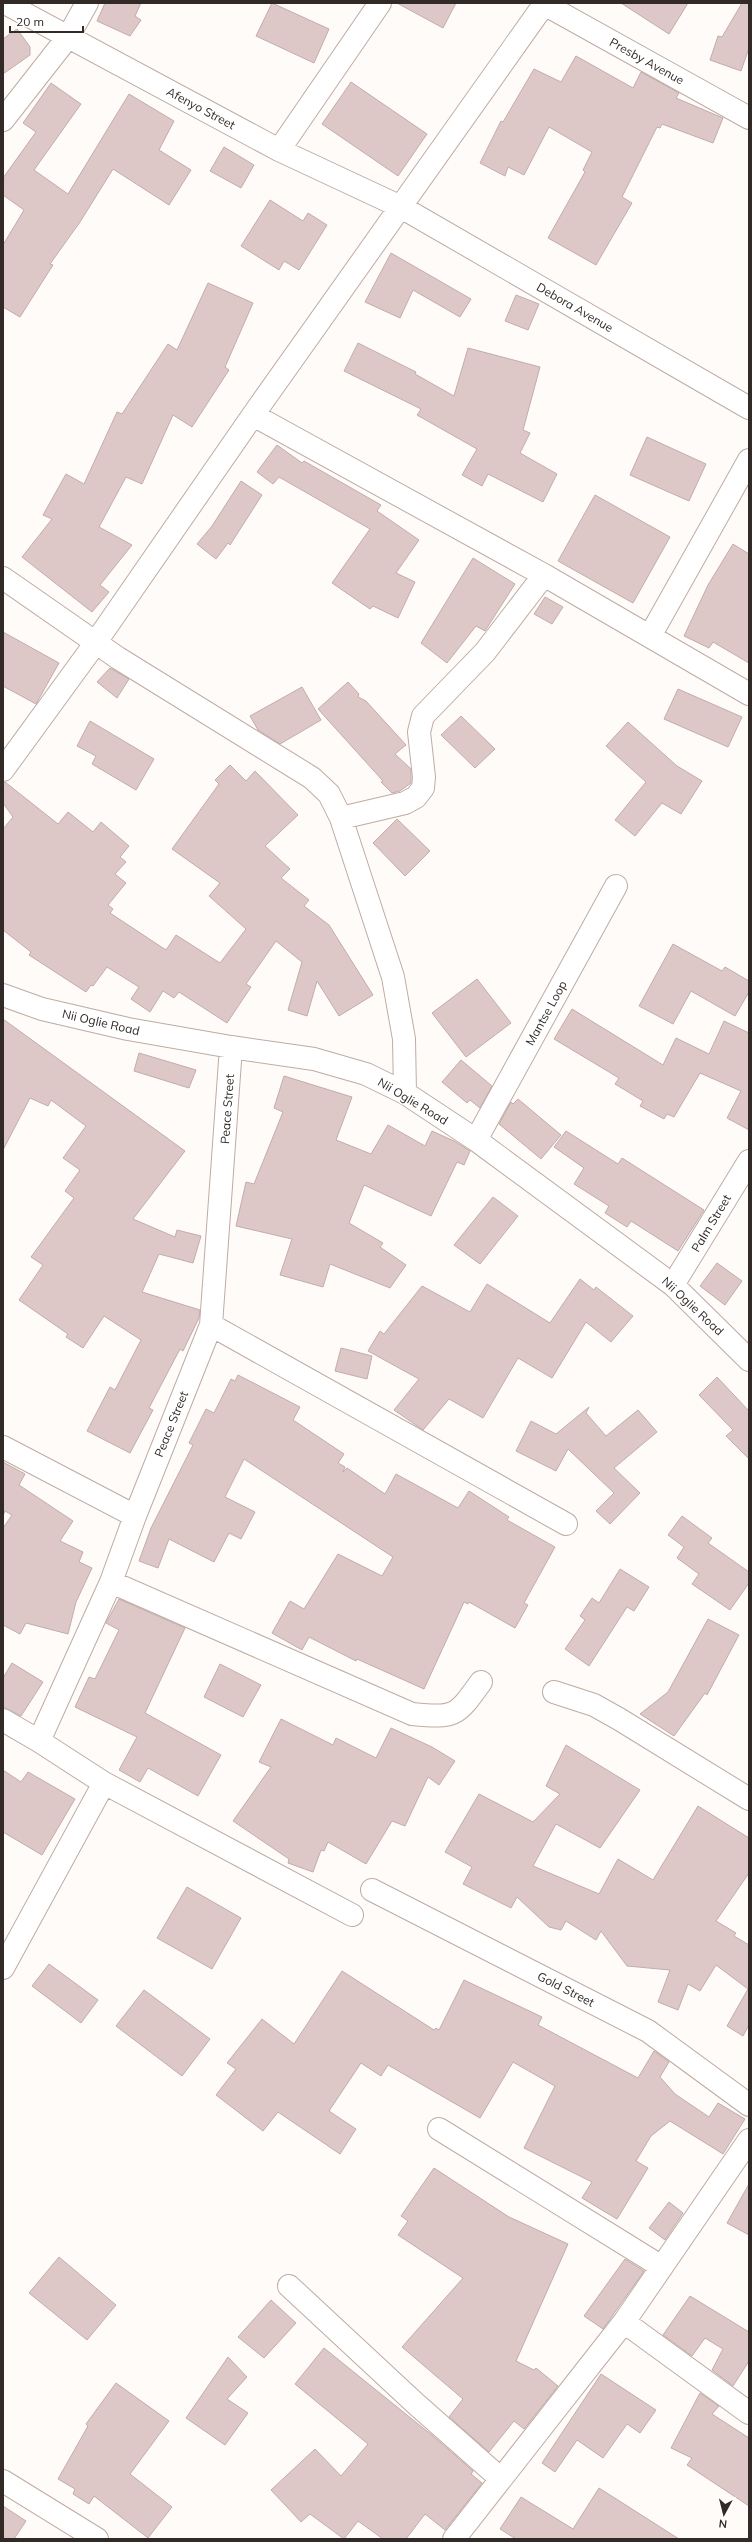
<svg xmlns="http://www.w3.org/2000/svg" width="752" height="2542" font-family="Mulish,sans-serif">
<rect width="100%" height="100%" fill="#fffbf9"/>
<path fill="#dec7c7" stroke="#c2acac" d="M 105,3 L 141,3 L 135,16 L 141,20 L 130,36 L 97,21 Z
M 272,3 L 329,29 L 314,63 L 256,36 Z
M 397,3 L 456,3 L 443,28 Z
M 621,3 L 688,3 L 669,34 Z
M 742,3 L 749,3 L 749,48 L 741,71 L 710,60 L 718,36 L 722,37 Z
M 17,29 L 30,47 L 30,55 L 3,74 L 3,39 Z
M 576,56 L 633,88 L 641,72 L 679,93 L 676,98 L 723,118 L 713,143 L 662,124 L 660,128 L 657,127 L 622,197 L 632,203 L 596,265 L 548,238 L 585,172 L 583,170 L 592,152 L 549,127 L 524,175 L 508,167 L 505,176 L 480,163 L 501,121 L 503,122 L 534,69 L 561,82 Z
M 351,82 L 427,134 L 398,176 L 322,124 Z
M 51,83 L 81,104 L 34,170 L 68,194 L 129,94 L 174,121 L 159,150 L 191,170 L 169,205 L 113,169 L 80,222 L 50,264 L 53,265 L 20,317 L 3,307 L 3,245 L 24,210 L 3,195 L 3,178 L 36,132 L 23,123 Z
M 224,147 L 254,165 L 241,188 L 210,171 Z
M 270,200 L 303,221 L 308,213 L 327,225 L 299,270 L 284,261 L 279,270 L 241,246 Z
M 391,253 L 471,299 L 460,317 L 413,290 L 400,318 L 365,302 Z
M 208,283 L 253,303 L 225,367 L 229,370 L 192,427 L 173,415 L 142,484 L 126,477 L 99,527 L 132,545 L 100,585 L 109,592 L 92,612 L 22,557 L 52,519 L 43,515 L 66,474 L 84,484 L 117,412 L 122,414 L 168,344 L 177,350 Z
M 516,295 L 539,304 L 528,330 L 505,321 Z
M 358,343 L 416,372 L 415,374 L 454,396 L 468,348 L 540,367 L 523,430 L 530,433 L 520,453 L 557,474 L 543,502 L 488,474 L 482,486 L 462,475 L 477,449 L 417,415 L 421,409 L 344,371 Z
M 647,437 L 706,464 L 689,501 L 630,475 Z
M 277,445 L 302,463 L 304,461 L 381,505 L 377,511 L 419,540 L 396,573 L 415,582 L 398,618 L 373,606 L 370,609 L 332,583 L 370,529 L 279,477 L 273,484 L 257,472 Z
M 241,481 L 262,495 L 230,545 L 228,543 L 216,559 L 197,544 L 212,526 Z
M 595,495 L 670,537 L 633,603 L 558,561 Z
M 733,544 L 749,554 L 749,663 L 713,642 L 709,648 L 684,636 L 708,585 Z
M 473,558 L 515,584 L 485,631 L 476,626 L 447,663 L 421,643 Z
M 545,597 L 563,607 L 552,624 L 534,614 Z
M 3,632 L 59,663 L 36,704 L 3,686 Z
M 110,668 L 129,679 L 117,698 L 97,682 Z
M 348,682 L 359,694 L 358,697 L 366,701 L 406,745 L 395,754 L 411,769 L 411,783 L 400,791 L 392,793 L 381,782 L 383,781 L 318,709 Z
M 302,687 L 321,720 L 280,744 L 258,730 L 250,716 Z
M 678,689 L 742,717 L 728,747 L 664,719 Z
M 461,716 L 495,749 L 475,768 L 441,735 Z
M 90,721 L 154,759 L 136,790 L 92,764 L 96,756 L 77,746 Z
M 628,722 L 677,766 L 702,781 L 681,814 L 662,803 L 635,836 L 615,820 L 646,782 L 606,746 Z
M 230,765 L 246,781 L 255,771 L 298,815 L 265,846 L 290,869 L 281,878 L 309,900 L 304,906 L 329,925 L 373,995 L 339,1016 L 317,981 L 307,1016 L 288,1010 L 302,962 L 276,941 L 246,984 L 251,987 L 227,1023 L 179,992 L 174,998 L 163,991 L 150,1012 L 131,999 L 139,987 L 107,967 L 93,986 L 91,985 L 86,992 L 29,955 L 31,952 L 3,930 L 3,829 L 13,817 L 3,803 L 3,782 L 5,782 L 58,824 L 68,812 L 93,832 L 101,822 L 129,846 L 120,857 L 126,862 L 115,874 L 126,883 L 108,905 L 113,909 L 110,913 L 166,950 L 176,935 L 220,963 L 246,929 L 209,896 L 220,883 L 172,849 L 219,784 L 215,780 Z
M 397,819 L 430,851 L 405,876 L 373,843 Z
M 673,944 L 722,971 L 725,967 L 749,981 L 749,992 L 735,1016 L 691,991 L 673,1024 L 639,1006 Z
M 477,979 L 511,1023 L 466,1057 L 432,1013 Z
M 572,1009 L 663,1065 L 676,1038 L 709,1054 L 724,1021 L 749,1033 L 749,1130 L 727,1118 L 741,1091 L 700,1073 L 674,1117 L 667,1114 L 664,1119 L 640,1106 L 643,1101 L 615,1084 L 619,1078 L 554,1039 Z
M 3,1019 L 185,1151 L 133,1219 L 175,1237 L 177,1230 L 201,1236 L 193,1263 L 159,1254 L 142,1292 L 200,1310 L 199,1318 L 183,1351 L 180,1349 L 149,1408 L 153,1410 L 130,1453 L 87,1431 L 110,1387 L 115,1390 L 141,1340 L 104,1316 L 83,1348 L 66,1337 L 68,1334 L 19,1300 L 43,1265 L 31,1257 L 74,1198 L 65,1191 L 80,1170 L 63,1158 L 86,1126 L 51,1100 L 48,1106 L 30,1098 L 3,1150 Z
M 139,1053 L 196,1070 L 189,1088 L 134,1071 Z
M 461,1060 L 492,1086 L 480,1108 L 470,1100 L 467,1103 L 442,1082 Z
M 284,1076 L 352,1097 L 336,1140 L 371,1154 L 388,1125 L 425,1146 L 432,1131 L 454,1141 L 470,1151 L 464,1165 L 457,1162 L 431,1216 L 364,1185 L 349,1223 L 383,1243 L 380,1247 L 406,1265 L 390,1288 L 330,1264 L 323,1287 L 280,1275 L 292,1239 L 236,1226 L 246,1182 L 254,1184 L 283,1112 L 274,1108 Z
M 518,1099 L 561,1135 L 541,1159 L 499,1124 L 511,1102 L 513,1104 Z
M 566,1131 L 618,1164 L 622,1158 L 704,1210 L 678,1251 L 631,1221 L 627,1227 L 605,1213 L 609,1206 L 574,1184 L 584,1168 L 554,1147 Z
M 493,1197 L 518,1216 L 480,1264 L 454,1245 Z
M 717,1263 L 742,1281 L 725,1305 L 700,1286 Z
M 580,1279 L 594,1290 L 596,1287 L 633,1316 L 611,1342 L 586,1322 L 552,1378 L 518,1358 L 483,1418 L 449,1399 L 423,1430 L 394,1410 L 419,1379 L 368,1351 L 380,1331 L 384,1334 L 422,1286 L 470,1312 L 487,1284 L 550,1323 Z
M 341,1348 L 372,1356 L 367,1379 L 335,1371 Z
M 238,1375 L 300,1407 L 293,1420 L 344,1454 L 338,1463 L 345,1467 L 343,1472 L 347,1468 L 385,1494 L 396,1474 L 458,1508 L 469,1491 L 509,1517 L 507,1520 L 555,1547 L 524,1603 L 528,1605 L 515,1628 L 469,1602 L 468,1604 L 464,1602 L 424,1689 L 357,1659 L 356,1661 L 309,1637 L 302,1650 L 272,1633 L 290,1601 L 304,1609 L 338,1554 L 382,1576 L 393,1557 L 244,1459 L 225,1497 L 255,1512 L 241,1539 L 229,1533 L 214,1562 L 169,1539 L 158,1568 L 139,1561 L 151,1528 L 193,1445 L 189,1443 L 206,1409 L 214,1413 L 231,1379 L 235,1381 Z
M 717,1377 L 749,1411 L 749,1459 L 726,1436 L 733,1430 L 699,1395 Z
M 589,1407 L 586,1413 L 606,1436 L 638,1410 L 657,1432 L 614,1468 L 640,1493 L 610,1524 L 596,1511 L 614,1493 L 568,1449 L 556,1471 L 516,1451 L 531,1421 L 556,1434 Z
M 3,1462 L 25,1474 L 19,1485 L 73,1521 L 60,1541 L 83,1552 L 79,1562 L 92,1568 L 76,1602 L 68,1634 L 26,1623 L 20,1634 L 3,1625 L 3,1528 L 12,1515 L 5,1511 L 3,1516 Z
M 682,1516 L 712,1538 L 708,1543 L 749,1572 L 749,1583 L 730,1610 L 692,1584 L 699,1574 L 677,1558 L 684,1547 L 668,1535 Z
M 620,1569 L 649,1587 L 634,1611 L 627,1607 L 589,1666 L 565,1649 L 585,1620 L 580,1616 L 592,1598 L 599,1603 Z
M 119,1599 L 185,1628 L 145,1713 L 221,1755 L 198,1796 L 148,1768 L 140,1782 L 119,1770 L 137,1737 L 75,1707 L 89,1677 L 95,1679 L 119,1630 L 106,1623 Z
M 708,1619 L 739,1635 L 707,1695 L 705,1693 L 674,1736 L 640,1714 L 668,1692 Z
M 12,1663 L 43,1682 L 21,1716 L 3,1707 L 3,1678 Z
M 220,1664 L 261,1685 L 243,1717 L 204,1697 Z
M 281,1719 L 333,1745 L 336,1738 L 376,1758 L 391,1728 L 432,1747 L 455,1761 L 439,1785 L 428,1777 L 405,1826 L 392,1821 L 366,1864 L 328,1842 L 324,1851 L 321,1850 L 313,1872 L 288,1863 L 289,1859 L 233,1821 L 271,1767 L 259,1762 Z
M 566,1745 L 640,1790 L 600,1848 L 556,1824 L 533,1866 L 599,1894 L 618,1859 L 653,1880 L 698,1806 L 749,1838 L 749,1873 L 716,1921 L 736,1933 L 734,1936 L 749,1945 L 749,2025 L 743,2036 L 727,2026 L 748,1989 L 716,1965 L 700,1991 L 688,1984 L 678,2010 L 658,2002 L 670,1970 L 627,1966 L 601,1931 L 596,1940 L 566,1921 L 561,1930 L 549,1927 L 517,1897 L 511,1908 L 463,1884 L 472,1867 L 445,1852 L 479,1794 L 533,1822 L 560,1794 L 546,1786 Z
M 3,1770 L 21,1782 L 28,1772 L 75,1799 L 42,1855 L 3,1832 Z
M 187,1887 L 241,1918 L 212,1969 L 157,1938 Z
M 49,1964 L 98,2000 L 81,2023 L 32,1986 Z
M 342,1971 L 434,2030 L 436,2028 L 439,2030 L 464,1980 L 542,2017 L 538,2025 L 638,2078 L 654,2051 L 669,2062 L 660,2077 L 675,2094 L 709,2117 L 718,2103 L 745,2119 L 723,2154 L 670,2121 L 651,2136 L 636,2161 L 648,2168 L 617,2219 L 582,2198 L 592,2182 L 524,2148 L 555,2086 L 513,2062 L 480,2118 L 388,2065 L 381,2076 L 361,2063 L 329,2111 L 356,2129 L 340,2154 L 278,2112 L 263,2131 L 216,2095 L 236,2069 L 227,2063 L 262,2019 L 294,2044 Z
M 144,1990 L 210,2039 L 182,2076 L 116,2026 Z
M 434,2168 L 509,2217 L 568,2244 L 516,2361 L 534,2370 L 536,2368 L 558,2386 L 524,2429 L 514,2421 L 489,2452 L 449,2417 L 463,2399 L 402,2347 L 463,2278 L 398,2235 L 408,2221 L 401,2216 Z
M 749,2184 L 749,2235 L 727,2223 Z
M 669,2202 L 683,2213 L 665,2240 L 649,2228 Z
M 59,2257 L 116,2305 L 87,2340 L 29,2293 Z
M 625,2259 L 644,2271 L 603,2329 L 584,2316 Z
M 690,2296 L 749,2332 L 749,2361 L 733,2386 L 712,2370 L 723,2349 L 705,2338 L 692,2356 L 663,2335 Z
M 271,2300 L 296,2323 L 264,2358 L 238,2337 Z
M 324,2348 L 433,2436 L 473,2471 L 471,2474 L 482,2483 L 445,2530 L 425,2514 L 406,2539 L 383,2539 L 358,2521 L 344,2539 L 310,2514 L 301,2522 L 271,2490 L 315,2449 L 341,2476 L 368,2444 L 295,2384 Z
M 228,2357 L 247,2377 L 227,2399 L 248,2413 L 225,2445 L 186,2418 Z
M 601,2374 L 656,2410 L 640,2433 L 627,2424 L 603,2458 L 577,2440 L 555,2472 L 542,2463 Z
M 116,2383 L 169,2421 L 130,2474 L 172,2507 L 148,2538 L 94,2496 L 89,2504 L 73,2494 L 75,2489 L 58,2479 L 88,2426 L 86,2424 Z
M 700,2393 L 719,2406 L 712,2414 L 749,2438 L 749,2506 L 687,2465 L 692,2458 L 671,2448 Z
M 599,2488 L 679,2539 L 516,2539 L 500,2529 L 521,2497 L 573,2529 Z
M 3,2506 L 26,2521 L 14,2539 L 3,2539 Z"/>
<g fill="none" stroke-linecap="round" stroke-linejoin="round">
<defs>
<path id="minor" d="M 5,3 L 279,150 L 401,207 L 749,408
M 544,4 L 749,118
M 3,120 L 68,37 L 87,3
M 279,150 L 380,3
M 253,415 L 544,575 L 749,694
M 3,578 L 118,658 L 312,778 L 329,794 L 341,818 L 393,977 L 404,1039 L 405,1093
M 650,636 L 749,460
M 3,770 L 89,652 L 253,415 L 545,3
M 341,818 L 405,803 L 416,797 L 423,788 L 424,777 L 419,732 L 423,716 L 485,652 L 544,575
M 3,995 L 42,1009 L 128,1029 L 231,1047 L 314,1059 L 366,1074 L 405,1093 L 476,1140 L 673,1285 L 749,1360
M 476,1140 L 616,886
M 673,1285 L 749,1161
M 211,1325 L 566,1524
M 3,1447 L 135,1516
M 111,1582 L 412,1714 C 455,1718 456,1717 481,1682
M 554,1692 L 594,1705 L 619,1719 L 749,1799
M 3,1720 L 39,1741 L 111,1582 L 135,1516 L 211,1325 L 231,1047
M 39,1741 L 104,1783 L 352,1915
M 372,1890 L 648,2031 L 749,2105
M 3,1968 L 104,1783
M 439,2129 L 662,2267
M 289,2286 L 416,2404 L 501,2479
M 624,2322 L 749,2413
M 3,2481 L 97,2539
M 454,2539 L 624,2322 L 749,2140"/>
</defs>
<use href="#minor" stroke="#beaca2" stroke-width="24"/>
<use href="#minor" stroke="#fff" stroke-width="22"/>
</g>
<g text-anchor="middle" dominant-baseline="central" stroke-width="3" stroke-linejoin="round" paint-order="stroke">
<g font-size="12" fill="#312a26" stroke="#fff">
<text transform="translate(647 61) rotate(29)">Presby Avenue</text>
<text transform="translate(201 108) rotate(28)">Afenyo Street</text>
<text transform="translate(575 307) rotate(30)">Debora Avenue</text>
<text transform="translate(546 1013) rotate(-61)">Mantse Loop</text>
<text transform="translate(101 1022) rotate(13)">Nii Oglie Road</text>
<text transform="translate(413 1101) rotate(31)">Nii Oglie Road</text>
<text transform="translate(227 1109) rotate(-86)">Peace Street</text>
<text transform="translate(711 1223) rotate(-59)">Palm Street</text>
<text transform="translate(693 1306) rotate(43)">Nii Oglie Road</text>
<text transform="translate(171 1424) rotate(-68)">Peace Street</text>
<text transform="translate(566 1989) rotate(27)">Gold Street</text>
</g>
</g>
<rect width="752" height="2542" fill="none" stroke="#312a26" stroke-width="8"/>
<g transform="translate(724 2514) rotate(187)" stroke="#ffffff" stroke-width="3" paint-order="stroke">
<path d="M0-3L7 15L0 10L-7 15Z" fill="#312a26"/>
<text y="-6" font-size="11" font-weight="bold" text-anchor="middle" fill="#312a26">N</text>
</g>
<path d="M10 26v6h73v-6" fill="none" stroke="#312a26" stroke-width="2"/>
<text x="16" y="26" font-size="12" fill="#312a26" stroke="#ffffff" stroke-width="3" paint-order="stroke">20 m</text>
</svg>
